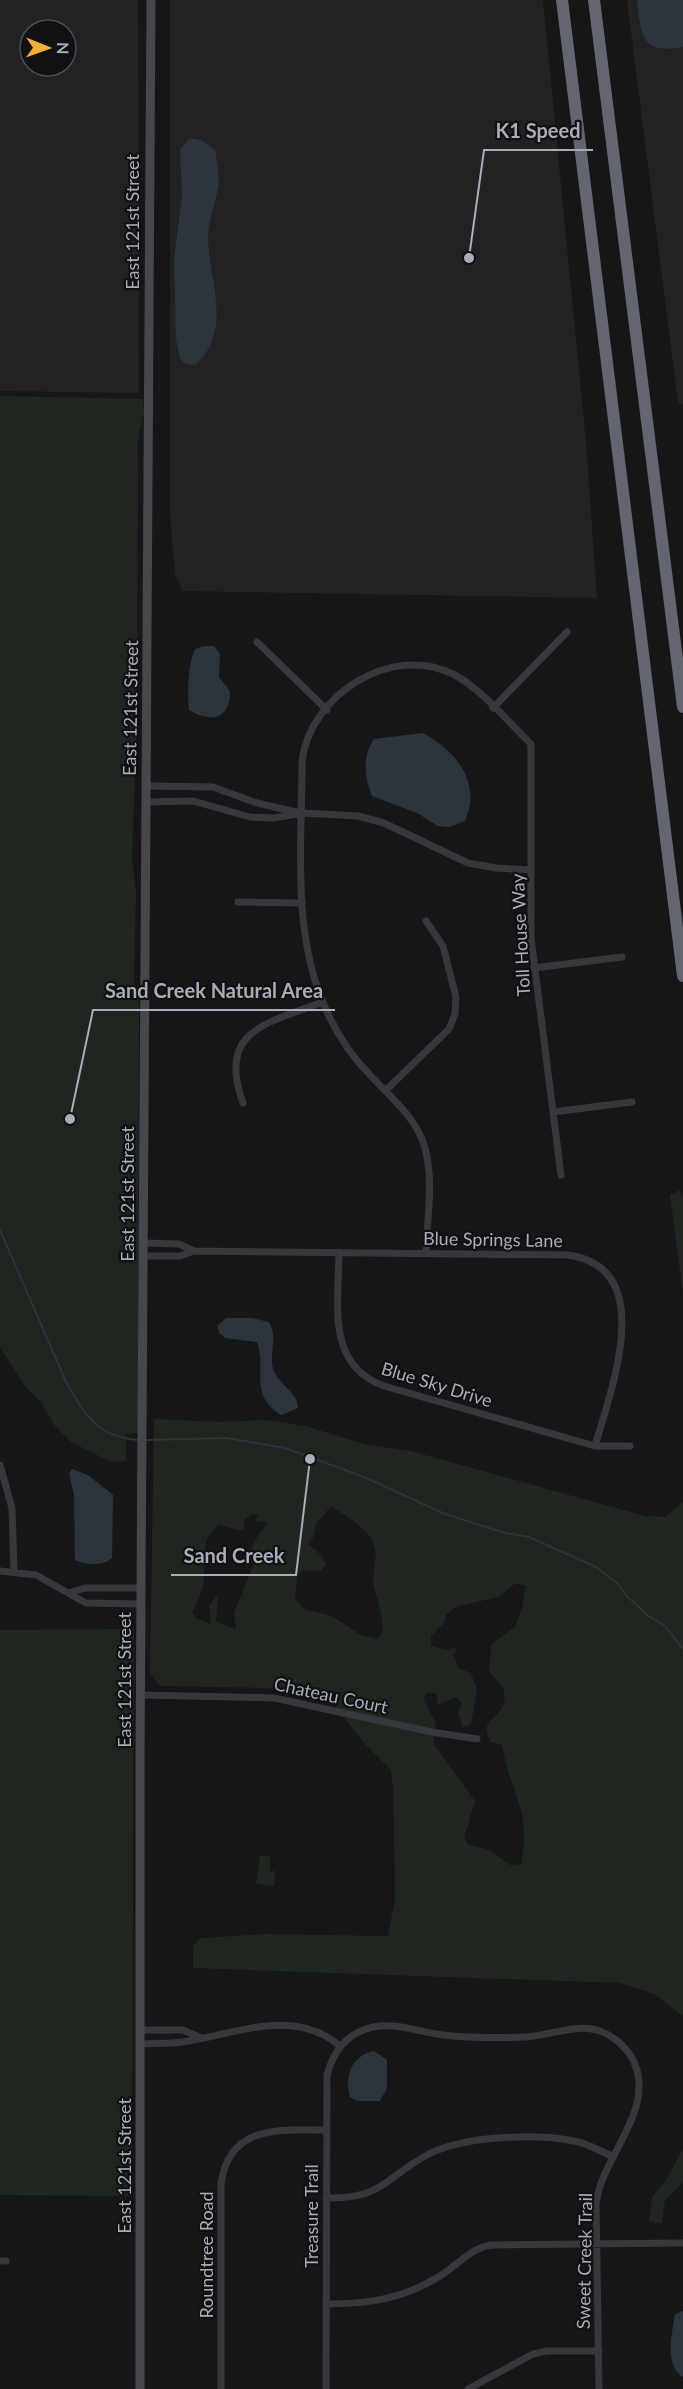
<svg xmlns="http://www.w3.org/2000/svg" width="683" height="2389" font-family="Lato,sans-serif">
<rect width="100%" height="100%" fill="#161618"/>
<path fill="#222225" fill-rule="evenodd" d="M 0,0 L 138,0 L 139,393 L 0,391 ZM 30,30 L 66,30 L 66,66 L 30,66 Z
M 170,0 L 543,0 L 586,442 L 597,598 L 183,591 L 175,574 L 170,513 Z
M 627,0 L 683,0 L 683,404 L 678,403 Z"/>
<path fill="#1e261f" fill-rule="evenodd" d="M 0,396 L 143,399 L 144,411 L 138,439 L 137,723 L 132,859 L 136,891 L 134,985 L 139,986 L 138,1433 L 126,1434 L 126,1461 L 111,1462 L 71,1442 L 55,1426 L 40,1401 L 24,1385 L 0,1347 Z
M 680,1190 L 683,1198 L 683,1294 L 670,1195 Z
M 154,1419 L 220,1422 L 264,1420 L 306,1426 L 363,1444 L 411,1451 L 645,1516 L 665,1517 L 683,1502 L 683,2016 L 654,1994 L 619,1983 L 193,1968 L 193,1946 L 201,1938 L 264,1934 L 388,1936 L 395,1898 L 393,1788 L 391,1770 L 364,1743 L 332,1702 L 272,1688 L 160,1686 L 150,1673 ZM 331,1506 C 345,1516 371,1529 375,1548 C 378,1562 370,1577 375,1591 C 380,1607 382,1614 383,1632 L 377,1639 L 361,1635 L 332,1616 L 303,1609 L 295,1598 L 297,1577 L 302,1570 L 321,1571 L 326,1564 L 321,1555 L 308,1544 L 313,1538 L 316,1524 ZM 252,1514 L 258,1515 L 255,1521 L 268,1522 L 255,1540 L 251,1551 L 254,1564 L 234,1613 L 236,1629 L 216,1622 L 218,1594 L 209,1606 L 211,1624 L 196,1618 L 192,1612 C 196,1604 201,1595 203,1586 C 206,1566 198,1536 220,1525 L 240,1531 L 244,1529 L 244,1520 ZM 516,1583 L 526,1586 L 522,1608 L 515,1626 L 491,1645 L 489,1671 L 504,1689 C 504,1693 505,1700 504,1704 C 498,1721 478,1720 491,1742 L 502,1745 C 510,1794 532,1810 521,1864 L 510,1865 L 487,1849 L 469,1845 L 464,1838 L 475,1801 L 433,1743 L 436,1724 L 423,1698 L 428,1693 L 436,1693 L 438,1705 L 457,1697 L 462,1704 L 458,1713 L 463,1727 L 471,1724 L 477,1690 L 471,1673 L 458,1668 L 454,1656 L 457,1647 L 446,1650 L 431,1646 L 431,1636 L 444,1623 L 446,1615 L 455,1607 L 498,1597 Z
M 134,1629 L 132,2196 L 0,2195 L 0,1630 Z
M 260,1856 L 270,1856 L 270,1871 L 275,1871 L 274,1886 L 256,1884 Z
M 683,2148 L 683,2183 L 665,2200 L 662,2224 L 649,2221 L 652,2197 L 666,2180 Z"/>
<path fill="#2c353c" d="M 637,0 L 683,0 L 683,47 C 641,55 641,35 637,0 Z
M 190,138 L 201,140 L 215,150 C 217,162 220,176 218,187 C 216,203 208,221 208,237 C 209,282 233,329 196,365 L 186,364 L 180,359 L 176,339 L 174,259 L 182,197 L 180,149 Z
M 205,646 L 214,646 L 220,654 L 219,677 L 230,691 C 230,720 211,723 189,710 C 187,693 188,663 195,649 Z
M 423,733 C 456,751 482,782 465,821 L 449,827 L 438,826 L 417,813 L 372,796 C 364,776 362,757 374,739 Z
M 226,1318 L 252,1318 L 269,1322 C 278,1336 269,1353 273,1369 C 278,1384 298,1392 298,1408 L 281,1415 C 248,1394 267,1370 257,1342 L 225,1338 L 220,1334 L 217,1326 Z
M 72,1469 L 88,1475 L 113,1495 L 112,1558 C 101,1567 87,1565 75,1560 L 74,1495 L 69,1474 Z
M 374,2051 L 387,2060 L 387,2088 L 380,2101 L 357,2101 L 350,2097 C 344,2077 352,2055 374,2051 Z
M 683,2311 L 683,2377 C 664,2367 672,2332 675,2314 Z"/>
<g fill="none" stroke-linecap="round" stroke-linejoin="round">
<path stroke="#2c353c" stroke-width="2" d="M 0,1230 L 67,1384 C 87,1418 99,1438 140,1440
M 146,1440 L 227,1438 L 285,1448 L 364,1477 L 445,1514 L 505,1533 L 529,1537 L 596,1567 L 618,1584 L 626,1595 L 647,1615 L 665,1626 L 683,1649"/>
<path stroke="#37383d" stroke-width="7" d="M 257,642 L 327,710
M 493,708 L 567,632
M 146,786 L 213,787 L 257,803 L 300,813
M 146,802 L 193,801 L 250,817 L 274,818 L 302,813 L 358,816 L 384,823 L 468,863 L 496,868 L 531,870
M 238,902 L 302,903
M 534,968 L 622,957
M 386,1090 L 449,1029 L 455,1014 L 456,997 L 443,946 L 426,921
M 243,1103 C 216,1029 268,1024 322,1002
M 553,1112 L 632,1102
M 144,1243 L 179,1244 L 194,1251
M 339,1252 C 339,1303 325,1365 384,1386 L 595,1446 L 630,1446
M 426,1253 C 427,1220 434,1181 425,1148 C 416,1117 392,1099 371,1076 C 350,1055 333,1028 322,1000 C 292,925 302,841 302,761 C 310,696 390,643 453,674 C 482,689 507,721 531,744 L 531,938 L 561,1175
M 144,1256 L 180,1256 L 194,1251 L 567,1255 C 660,1266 610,1392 595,1446
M 0,1465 L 12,1508 L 14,1571
M 0,1571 L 36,1575 L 86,1603 L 141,1604
M 71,1592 L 85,1588 L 141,1588
M 141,1695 L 274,1698 L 432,1732 L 477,1739
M 140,2030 L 183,2030 L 199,2037
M 140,2044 C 154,2043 168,2044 182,2042 C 234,2035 293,2006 340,2046
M 326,2198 C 385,2199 383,2178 429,2154 C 464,2136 535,2133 574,2141 C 587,2143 600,2151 612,2156
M 0,2261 L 6,2261
M 326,2304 C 368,2304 404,2299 440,2276 C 458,2265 469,2249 491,2245 L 683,2243
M 221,2389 L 221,2184 C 229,2124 280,2130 326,2130
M 326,2389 L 327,2075 C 333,2053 344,2036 366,2029 C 392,2020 417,2032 443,2035 C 470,2038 498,2038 525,2037 C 549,2036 573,2024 597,2030 C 613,2035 627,2047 634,2062 C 656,2111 601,2157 596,2204 L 599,2389
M 468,2389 L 533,2354 L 547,2351 L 599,2351"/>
<path stroke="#45474d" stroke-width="9" d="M 140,2389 L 140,1752 L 151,0"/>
<path stroke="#63666e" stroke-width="12" d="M 562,0 L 683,976
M 594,0 L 683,707"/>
</g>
<g text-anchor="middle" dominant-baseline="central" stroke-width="4.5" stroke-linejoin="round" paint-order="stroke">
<g font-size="18" fill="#a8adb8" stroke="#111113">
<text transform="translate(132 222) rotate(-90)">East 121st Street</text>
<text transform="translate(130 708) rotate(-89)">East 121st Street</text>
<text transform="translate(520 935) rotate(-93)">Toll House Way</text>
<text transform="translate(127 1194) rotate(-90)">East 121st Street</text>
<text transform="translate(493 1239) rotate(1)">Blue Springs Lane</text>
<text transform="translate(437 1384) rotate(17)">Blue Sky Drive</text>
<text transform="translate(124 1680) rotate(-90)">East 121st Street</text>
<text transform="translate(331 1695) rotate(12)">Chateau Court</text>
<text transform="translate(124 2166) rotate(-90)">East 121st Street</text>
<text transform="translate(311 2216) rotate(-90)">Treasure Trail</text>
<text transform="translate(206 2255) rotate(-90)">Roundtree Road</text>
<text transform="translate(584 2261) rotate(-89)">Sweet Creek Trail</text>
</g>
</g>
<path fill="none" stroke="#a8adb8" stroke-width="2" d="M469 258L484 150H593M70 1119L93 1010H335M310 1459L296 1575H171"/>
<g fill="#a8adb8" stroke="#111113" stroke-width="2">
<circle cx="469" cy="258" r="6"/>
<circle cx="70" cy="1119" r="6"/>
<circle cx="310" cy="1459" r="6"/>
</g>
<g font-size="20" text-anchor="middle" font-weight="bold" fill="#a8adb8" stroke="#111113" stroke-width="4.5" stroke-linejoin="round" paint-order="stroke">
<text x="538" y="138">K1 Speed</text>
<text x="214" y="998">Sand Creek Natural Area</text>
<text x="234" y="1563">Sand Creek</text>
</g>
<g transform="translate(48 48) rotate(91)"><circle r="28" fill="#111113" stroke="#4d4f55" stroke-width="1.5"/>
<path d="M0-4.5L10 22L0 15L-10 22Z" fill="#f2b134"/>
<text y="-9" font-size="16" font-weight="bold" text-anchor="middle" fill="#a8adb8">N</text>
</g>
</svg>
